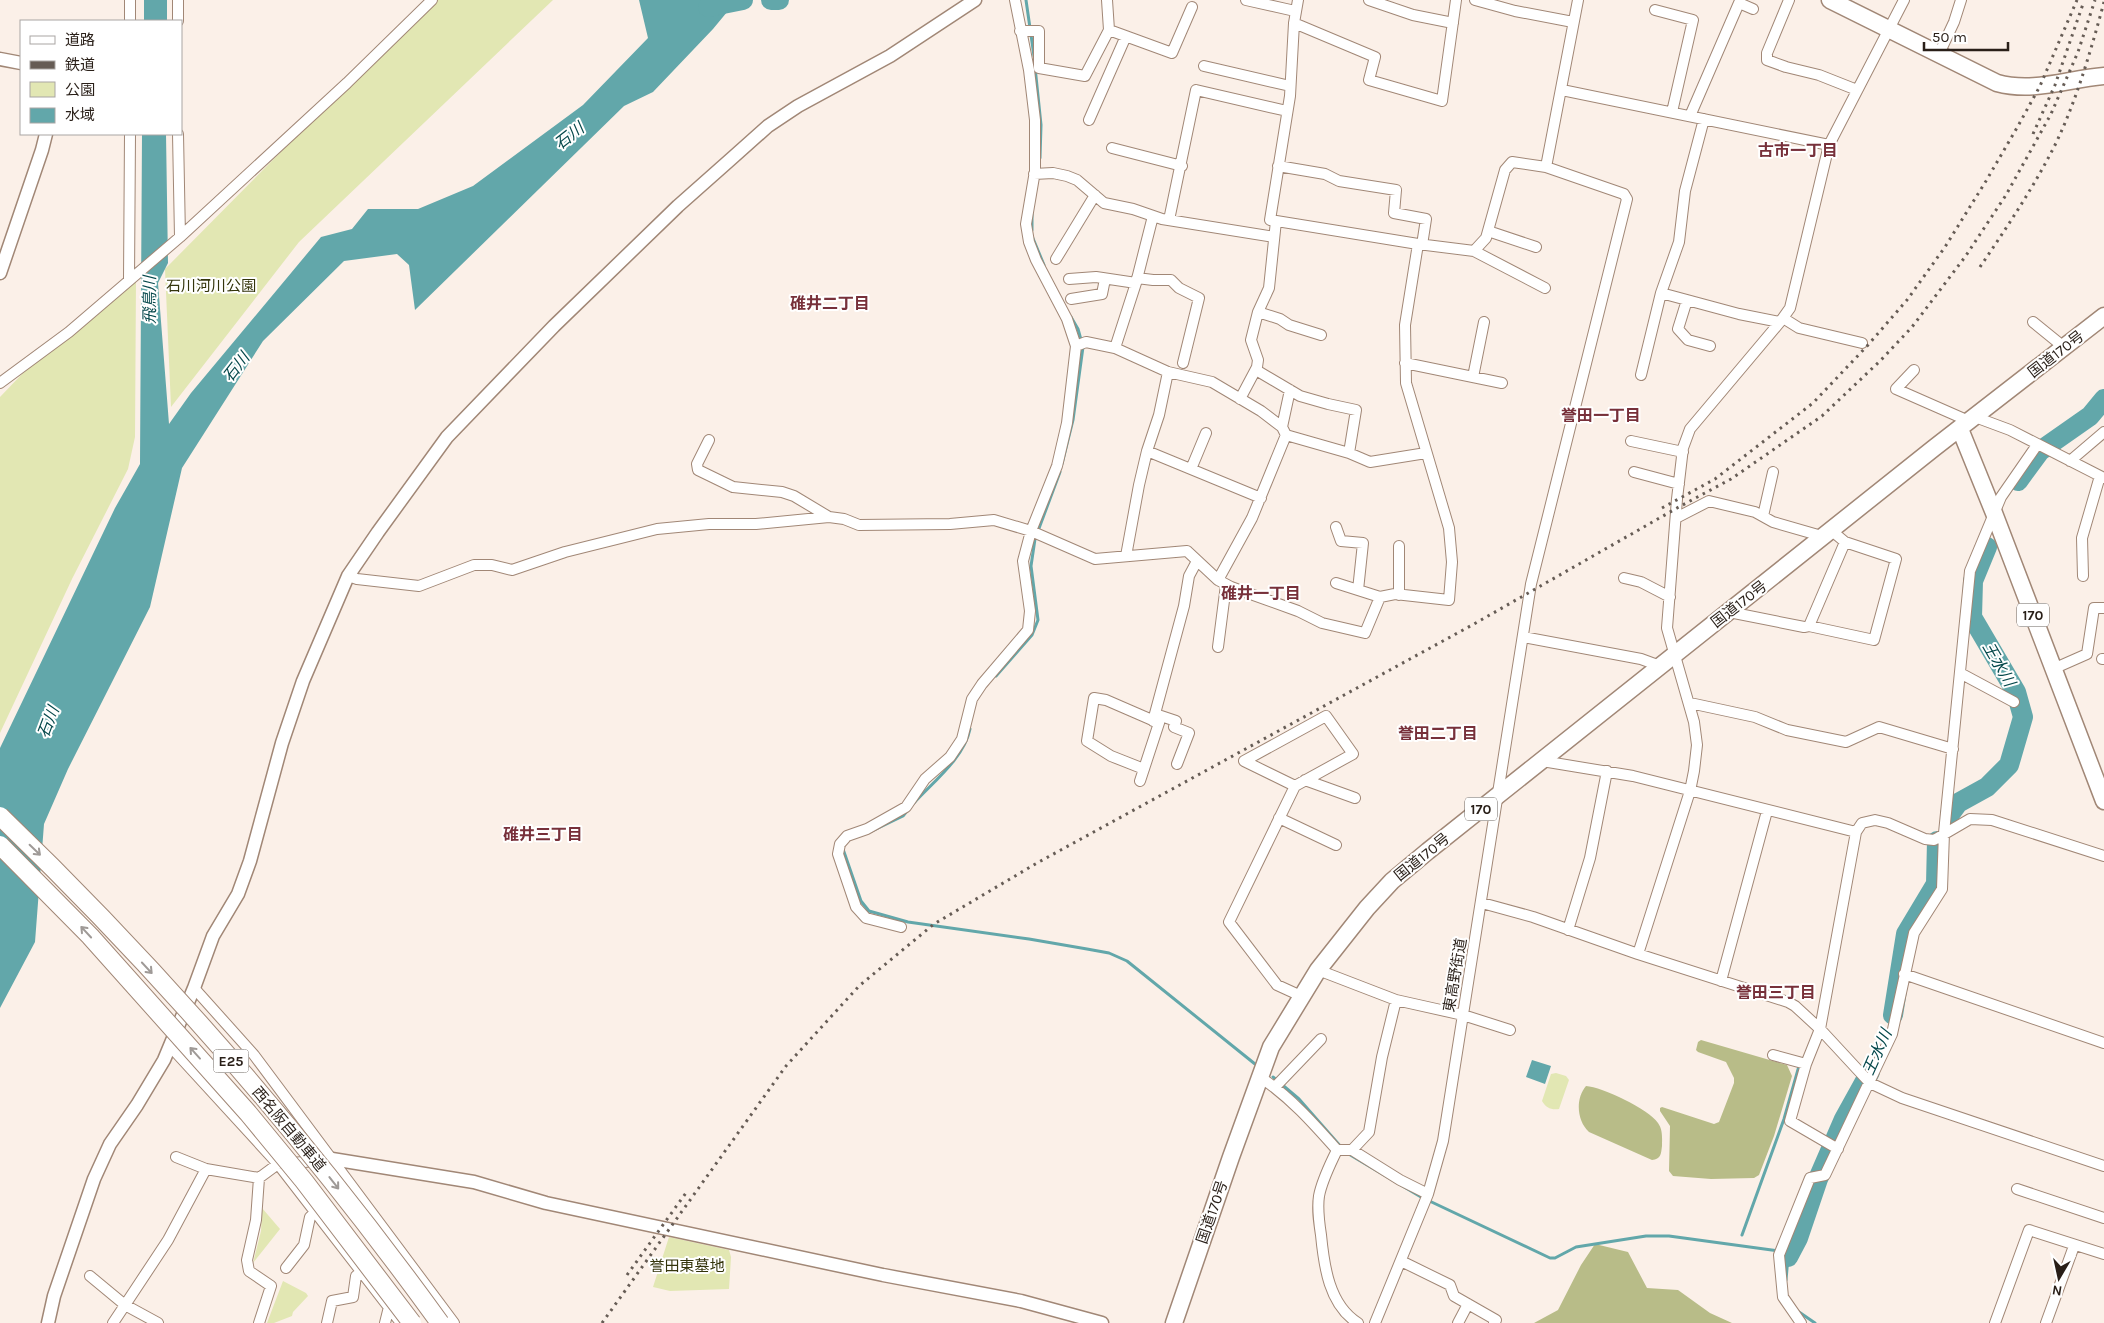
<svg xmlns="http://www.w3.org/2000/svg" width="2104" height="1323" font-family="Karla,'Noto Sans JP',sans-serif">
<rect width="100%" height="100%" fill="#fbf0e8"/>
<path fill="#e2e7b3" d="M 431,0 L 553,0 L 299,242 L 171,407 L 165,269 Z
M 136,280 L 135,437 L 128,469 L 72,579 L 0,733 L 0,397 L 23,373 Z
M 1556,1073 L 1566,1076 L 1569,1080 L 1559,1109 C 1551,1110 1546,1108 1542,1101 L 1551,1074 Z
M 262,1208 L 280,1229 L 253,1263 L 261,1231 Z
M 669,1237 L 729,1250 L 731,1257 L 729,1289 L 670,1291 L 653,1287 Z
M 283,1281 L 306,1293 L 308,1296 L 293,1312 L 292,1316 L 274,1323 L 267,1323 Z"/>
<path fill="#b8bc88" d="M 1701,1040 L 1787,1065 L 1792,1076 L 1774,1136 L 1759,1175 L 1754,1178 L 1711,1179 L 1673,1176 L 1669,1171 L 1670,1126 L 1660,1111 L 1660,1108 L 1662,1107 L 1714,1124 L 1719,1122 L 1734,1083 L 1734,1078 L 1726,1062 L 1698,1052 L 1696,1050 L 1698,1042 Z
M 1586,1086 C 1602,1087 1649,1109 1658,1123 C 1663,1130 1662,1138 1662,1146 C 1661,1154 1661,1159 1652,1160 L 1589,1132 C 1577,1121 1575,1099 1586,1086 Z
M 1595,1244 L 1628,1252 L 1647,1288 L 1678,1290 L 1710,1313 L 1732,1323 L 1534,1323 L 1558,1310 L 1581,1265 Z"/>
<path fill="#62a7aa" d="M 144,0 L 167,0 L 167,21 L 144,21 Z
M 639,0 L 737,0 L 713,29 L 653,92 L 624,106 L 415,310 L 409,265 L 397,254 L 344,261 L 263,341 L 182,468 L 150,607 L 68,769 L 44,824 L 35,942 L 0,1008 L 0,748 L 115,508 L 140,464 L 142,134 L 166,134 L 168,263 L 158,283 L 169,424 L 191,393 L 321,237 L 352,229 L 368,209 L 418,209 L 473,186 L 583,105 L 648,38 Z
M 1532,1060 L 1551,1066 L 1545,1084 L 1526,1077 Z"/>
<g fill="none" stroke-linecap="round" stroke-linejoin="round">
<path stroke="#62a7aa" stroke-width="3" d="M 1026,0 L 1034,56
M 1035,67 L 1041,125 L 1040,158
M 1032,230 L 1032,214
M 1032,236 L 1044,265
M 1062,464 L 1073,420 L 1083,347 L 1078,329 L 1071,317
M 996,676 L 1032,635 L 1038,620 L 1031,566 L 1035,539 L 1060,472
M 914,803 C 934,781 964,758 970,729
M 872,831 L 903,816 L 907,811
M 843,849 L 861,901 L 869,911 L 908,922 L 1029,939 L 1087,949 L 1109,953 L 1127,961 L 1255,1064
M 1273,1077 L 1299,1099 L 1342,1148
M 1347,1153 L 1421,1197 L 1550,1258 L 1555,1258 L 1576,1247 L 1646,1236 L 1669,1236 L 1779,1251 L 1788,1257 L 1786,1280
M 1742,1235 L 1784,1119 L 1799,1066
M 1799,1312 L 1815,1323"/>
<path stroke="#62a7aa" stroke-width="20" d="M 771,0 L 779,0
M 708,7 L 743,0
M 2018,481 L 2040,451 L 2090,416 L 2104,399
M 1950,814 L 1958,803 L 1987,787 L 2009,765 L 2023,717 L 2016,692 L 1972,617 L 1973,581 L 1987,547
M 1893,1015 L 1906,934 L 1936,884 L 1937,841
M 1788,1257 L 1798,1238 L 1818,1179 L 1844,1119 L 1870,1072"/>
<defs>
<path id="minor" d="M 178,0 L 178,21
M 1246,0 L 1295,11
M 1298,0 L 1294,23 L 1290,96 L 1270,220 L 1418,244 L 1474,251 L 1486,238 L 1505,170 L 1512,162 L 1546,167 L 1624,194 L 1627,199 L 1531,584 L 1443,1141 L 1428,1194 L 1375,1323
M 1369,0 L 1413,15 L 1453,23
M 1475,0 L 1515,11 L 1573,22
M 1789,0 L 1767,53 L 1767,60 L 1786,67 L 1819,75 L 1857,90
M 1655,10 L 1693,20 L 1672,112
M 130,21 L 130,0
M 1294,23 L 1375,57 L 1369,80 L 1442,101 L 1456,0
M 1109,30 L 1172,53 L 1192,7
M 1020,31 L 1039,31 L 1039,68 L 1085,76 L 1109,30 L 1107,0
M 1939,54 L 1954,22 L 1961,0
M 1204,66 L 1290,86
M 1562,90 L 1829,145
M 1690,116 L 1739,3 L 1753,9
M 1704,119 L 1685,191 L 1679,242 L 1661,293 L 1739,314 L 1780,322
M 1089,120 L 1126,36
M 178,134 L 180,237
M 1112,148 L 1182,166
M 1278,166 L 1325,174 L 1339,181 L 1396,190 L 1394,213 L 1426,219 L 1422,245
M 1546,167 L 1578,0
M 1034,174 L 1053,173 L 1067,176 L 1077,180 L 1104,203 L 1133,209 L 1162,219 L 1274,237
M 1169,220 L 1196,90 L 1287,111
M 1488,231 L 1536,247
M 1474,251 L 1545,288
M 1056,259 L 1095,195
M 1137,278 L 1153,280 L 1171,280 L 1179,288 L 1199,298 L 1183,363
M 1069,279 L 1096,277 L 1136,283
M 129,280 L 130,134
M 1071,299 L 1102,294 L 1105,279
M 1687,300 L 1678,329 L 1688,340 L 1710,346
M 1258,312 L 1280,319 L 1289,325 L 1321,335
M 1783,318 L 1799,328 L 1862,343
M 2033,322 L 2065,348
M 1076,346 L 1086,342 L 1115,348 L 1168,372 L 1212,382 L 1261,411 L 1282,427 L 1286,435
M 1115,348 L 1136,283 L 1153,216
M 1405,363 L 1502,383
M 1256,370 L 1300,396 L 1328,404 L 1356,410 L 1349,453
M 1914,370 L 1896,389 L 1962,418 L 1967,424
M 1641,375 L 1661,293
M 1473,377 L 1484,322
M 0,383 L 69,332 L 180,237 L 347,83 L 432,0
M 1240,399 L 1257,367 L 1258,360 L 1251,340 L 1258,312 L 1269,288 L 1276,221
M 1975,417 L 2010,430 L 2104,478
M 1282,427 L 1290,390
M 709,440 L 697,464 L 698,470 L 733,487 L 782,492 L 794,496 L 829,517
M 1631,441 L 1683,452
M 1147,451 L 1261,498
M 2070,461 L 2104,432
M 1191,469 L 1206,433
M 1634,472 L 1679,484
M 1763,516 L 1773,472
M 1676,518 L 1709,501 L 1755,512 L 1773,522 L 1825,537
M 1336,527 L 1341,541 L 1363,543 L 1358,590
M 1126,556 L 1139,485 L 1147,451 L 1159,415 L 1168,372
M 348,576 L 357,579 L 419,586 L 474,565 L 492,565 L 512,570 L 565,552 L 657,529 L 709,524 L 756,524 L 829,517 L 844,519 L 859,525 L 950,524 L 994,520 L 1031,531 L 1095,559 L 1187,551 L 1218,580 L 1252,518 L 1286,435 L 1349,453 L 1370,462 L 1426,453
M 2083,576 L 2082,538 L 2100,476
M 1624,578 L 1641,582 L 1670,597
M 1218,580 L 1231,587 L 1298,611 L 1322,623 L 1365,633 L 1380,597
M 1336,583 L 1380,597 L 1395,594 L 1449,600 L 1452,562 L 1449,528 L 1406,383 L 1405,325 L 1418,244
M 1399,595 L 1399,546
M 1729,612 L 1804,627 L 1809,626 L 1874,640 L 1896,559 L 1845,542 L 1832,531
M 1809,626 L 1845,542
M 1523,637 L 1641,659 L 1660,666
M 1218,647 L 1226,585
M 2102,659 L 2104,659
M 2053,669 L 2087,654 L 2094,608 L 2104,608
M 1960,673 L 2014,702
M 1690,703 L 1755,717 L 1787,730 L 1846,742 L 1879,727 L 1953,749
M 1155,714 L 1176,721 L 1174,727 L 1189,733 L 1177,764
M 1153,721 L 1184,606 L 1189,576 L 1197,561
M 1542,761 L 1633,776 L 1856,832
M 1305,780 L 1355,798
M 1140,781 L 1159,723 L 1106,700 L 1094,698 L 1087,741 L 1111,756 L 1144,769
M 1295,786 L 1244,761 L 1326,716 L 1353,754 L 1295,786 L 1229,922 L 1277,985 L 1301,996
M 1279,818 L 1336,845
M 1482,903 L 1533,917 L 1638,954 L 1788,1002 L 1795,1006 L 1820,1029 L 1870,1083 L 1902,1098 L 2104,1166
M 901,927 L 866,918 L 856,907 L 838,854 L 840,844 L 847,836 L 867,829 L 906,807 L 925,779 L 950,757 L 962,739 L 972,699 L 982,684 L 1028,630 L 1030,611 L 1023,561 L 1031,531 L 1057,466 L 1067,423 L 1076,346 L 1067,319 L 1036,260 L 1029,242 L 1026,224 L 1035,171 L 1035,120 L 1029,70 L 1015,0
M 1568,930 L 1590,858 L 1607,771
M 1638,954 L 1690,791 L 1694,771 L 1697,745 L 1694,722 L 1667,628 L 1677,499 L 1683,448 L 1690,429 L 1780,322 L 1790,308 L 1829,145 L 1904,0
M 1318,970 L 1396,1000 L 1463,1015 L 1510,1030
M 1904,974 L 2104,1043
M 1721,981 L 1767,811
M 194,988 L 254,1055 L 454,1323
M 170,1046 L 278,1164 L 401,1323
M 1773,1055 L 1806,1064
M 1260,1077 C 1290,1097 1313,1123 1337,1150
M 1275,1087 L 1321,1039
M 1838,1149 L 1790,1121 L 1806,1064 L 1820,1029 L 1856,832 L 1862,823 L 1875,820 L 1888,823 L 1925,839 L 1934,840 L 1970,819 L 1992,820 L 2104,856
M 1352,1150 L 1400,1180 L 1428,1194
M 176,1157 L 206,1169 L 259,1178
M 2017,1189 L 2104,1218
M 1401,1261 L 1450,1285 L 1454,1296 L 1496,1320 L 1494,1323
M 286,1268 L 304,1245 L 310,1217 L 316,1212
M 90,1276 L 125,1305 L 168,1240 L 206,1169
M 113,1323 L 125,1305 L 158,1323
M 259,1323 L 271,1286 L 249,1271 L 247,1260 L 256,1220 L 259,1178 L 278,1164 L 317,1161
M 327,1323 L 332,1301 L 353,1297 L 356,1276 L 362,1272
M 385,1323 L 389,1307
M 1358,1323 C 1329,1305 1324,1266 1321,1235 C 1319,1222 1317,1209 1319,1196 C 1322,1180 1330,1165 1337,1150 L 1352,1150 L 1369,1132 L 1382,1057 L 1396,1000
M 1458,1323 L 1468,1304
M 1801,1323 L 1783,1297 L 1779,1255 L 1810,1178 L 1825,1175 L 1892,1034 L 1914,933 L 1942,889 L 1944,833 L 1970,571 L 2001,497 L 2037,445
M 1995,1323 L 2029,1230 L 2104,1254
M 2046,1323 L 2074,1246"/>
<path id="tertiary" d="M 0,59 L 21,63
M 0,273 L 42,150 L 46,134
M 332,1159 L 474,1182 L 546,1203 L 883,1275 L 1021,1301 L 1102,1323
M 48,1323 L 54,1296 L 94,1179 L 110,1144 L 137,1105 L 164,1060 L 194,988 L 213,936 L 238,894 L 250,861 L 282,743 L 303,681 L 348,576 L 378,532 L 447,437 L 554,326 L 678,206 L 731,159 L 768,126 L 798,106 L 890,56 L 975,0"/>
<path id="trunk" d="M 1830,0 L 1997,83 C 2034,93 2067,79 2104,76
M 1960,429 L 1994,513 L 2104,801
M 1174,1323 L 1231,1157 L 1271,1047 L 1318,970 L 1367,908 L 1392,881 L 1428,851 L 1934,448 L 2104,316"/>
</defs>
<use href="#minor" stroke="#a18776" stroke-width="12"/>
<use href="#tertiary" stroke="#a18776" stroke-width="15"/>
<use href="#trunk" stroke="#a18776" stroke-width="19"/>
<use href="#minor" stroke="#fff" stroke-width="10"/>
<use href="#tertiary" stroke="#fff" stroke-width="12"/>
<use href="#trunk" stroke="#fff" stroke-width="16"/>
<path stroke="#665c55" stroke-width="3" stroke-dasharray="2.5 5" stroke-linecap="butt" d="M 2033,134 L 2055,85 L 2083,4
M 1980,267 C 2007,227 2034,187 2056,143 C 2077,99 2091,50 2104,2
M 1662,508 L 1715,479 L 1813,403 L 1868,345 L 1907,300 L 1945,247 L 1986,181 L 2018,126 L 2040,86 L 2077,0
M 627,1275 L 688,1190
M 602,1323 L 786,1066 L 859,986 L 934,924 L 1037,863 L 1474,624 L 1677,508 L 1731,479 L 1822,416 L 1881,360 L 1912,327 L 1965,257 L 2006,195 L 2051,114 L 2078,52 L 2095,0"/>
<defs>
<path id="motorway-bridge" d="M 0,816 C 161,971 309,1142 440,1323
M 0,845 L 90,936 L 248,1113 L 304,1181 L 412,1323"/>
</defs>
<use href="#motorway-bridge" stroke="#a18776" stroke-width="20" stroke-linecap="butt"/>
<use href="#motorway-bridge" stroke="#fff" stroke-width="18"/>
</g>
<defs><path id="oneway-shaft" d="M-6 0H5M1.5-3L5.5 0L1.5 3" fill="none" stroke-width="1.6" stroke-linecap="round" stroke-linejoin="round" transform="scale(1.25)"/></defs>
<g stroke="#9f9a97">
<use href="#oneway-shaft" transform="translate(35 850) rotate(44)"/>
<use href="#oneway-shaft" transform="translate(86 932) rotate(-133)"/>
<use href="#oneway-shaft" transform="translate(147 968) rotate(47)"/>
<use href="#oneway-shaft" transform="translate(195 1053) rotate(-132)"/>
<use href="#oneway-shaft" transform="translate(334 1183) rotate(52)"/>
</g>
<g text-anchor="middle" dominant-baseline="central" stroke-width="4" stroke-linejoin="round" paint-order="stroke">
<g fill="#fff" stroke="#69625d" stroke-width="1">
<rect x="2017" y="603.5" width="32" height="23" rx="4"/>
<rect x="1465" y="797.5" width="32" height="23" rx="4"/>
<rect x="213.5" y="1049.5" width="35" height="23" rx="4"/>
</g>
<g font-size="14" font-weight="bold" fill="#291f18">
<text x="2033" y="615">170</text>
<text x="1481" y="809">170</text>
<text x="231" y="1061">E25</text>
</g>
<g font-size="15" fill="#34350c" stroke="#fff">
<text x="211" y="286">石川河川公園</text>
<text x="687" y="1266">誉田東墓地</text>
</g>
<g font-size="15" fill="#291f18" stroke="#fff">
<text transform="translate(2056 354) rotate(-38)">国道170号</text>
<text transform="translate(1739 604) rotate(-38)">国道170号</text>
<text transform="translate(1422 857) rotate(-39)">国道170号</text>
<text transform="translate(1455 975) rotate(-80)">東高野街道</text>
<text transform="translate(289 1129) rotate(50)">西名阪自動車道</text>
<text transform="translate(1212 1212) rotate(-71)">国道170号</text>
</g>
<g font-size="16" font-style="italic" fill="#05484b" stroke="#fff">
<text transform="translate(569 136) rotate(-38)">石川</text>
<text transform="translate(149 300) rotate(-90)">飛鳥川</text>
<text transform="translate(236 367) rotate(-52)">石川</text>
<text transform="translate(1999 664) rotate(60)">王水川</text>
<text transform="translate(48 722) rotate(-69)">石川</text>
<text transform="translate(1877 1052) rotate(-66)">王水川</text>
</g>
<g font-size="16" font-weight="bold" fill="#77303a" stroke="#fff">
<text x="1798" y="150">古市一丁目</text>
<text x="830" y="303">碓井二丁目</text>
<text x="1601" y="415">誉田一丁目</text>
<text x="1261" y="593">碓井一丁目</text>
<text x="1438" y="733">誉田二丁目</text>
<text x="543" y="834">碓井三丁目</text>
<text x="1776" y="992">誉田三丁目</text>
</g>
</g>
<rect x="20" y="20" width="162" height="115" fill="#ffffff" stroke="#a9a5a3"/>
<rect x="30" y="36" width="25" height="8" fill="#ffffff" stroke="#a9a5a3"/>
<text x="65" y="45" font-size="15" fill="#291f18">道路</text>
<rect x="30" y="61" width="25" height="8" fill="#665c55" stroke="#a9a5a3"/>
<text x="65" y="70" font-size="15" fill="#291f18">鉄道</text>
<rect x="30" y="82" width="25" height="15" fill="#e2e7b3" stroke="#a9a5a3"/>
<text x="65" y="95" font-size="15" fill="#291f18">公園</text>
<rect x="30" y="108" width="25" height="15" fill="#62a7aa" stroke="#a9a5a3"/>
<text x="65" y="120" font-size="15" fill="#291f18">水域</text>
<g transform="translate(2059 1278) rotate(189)" stroke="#ffffff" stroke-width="4" paint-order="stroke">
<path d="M0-4L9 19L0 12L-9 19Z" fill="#291f18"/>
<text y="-8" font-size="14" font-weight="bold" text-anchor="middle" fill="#291f18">N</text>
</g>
<path d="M1924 42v8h84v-8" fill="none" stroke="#291f18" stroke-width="2.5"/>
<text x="1932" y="42" font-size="15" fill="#291f18" stroke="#ffffff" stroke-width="4" paint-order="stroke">50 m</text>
</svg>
